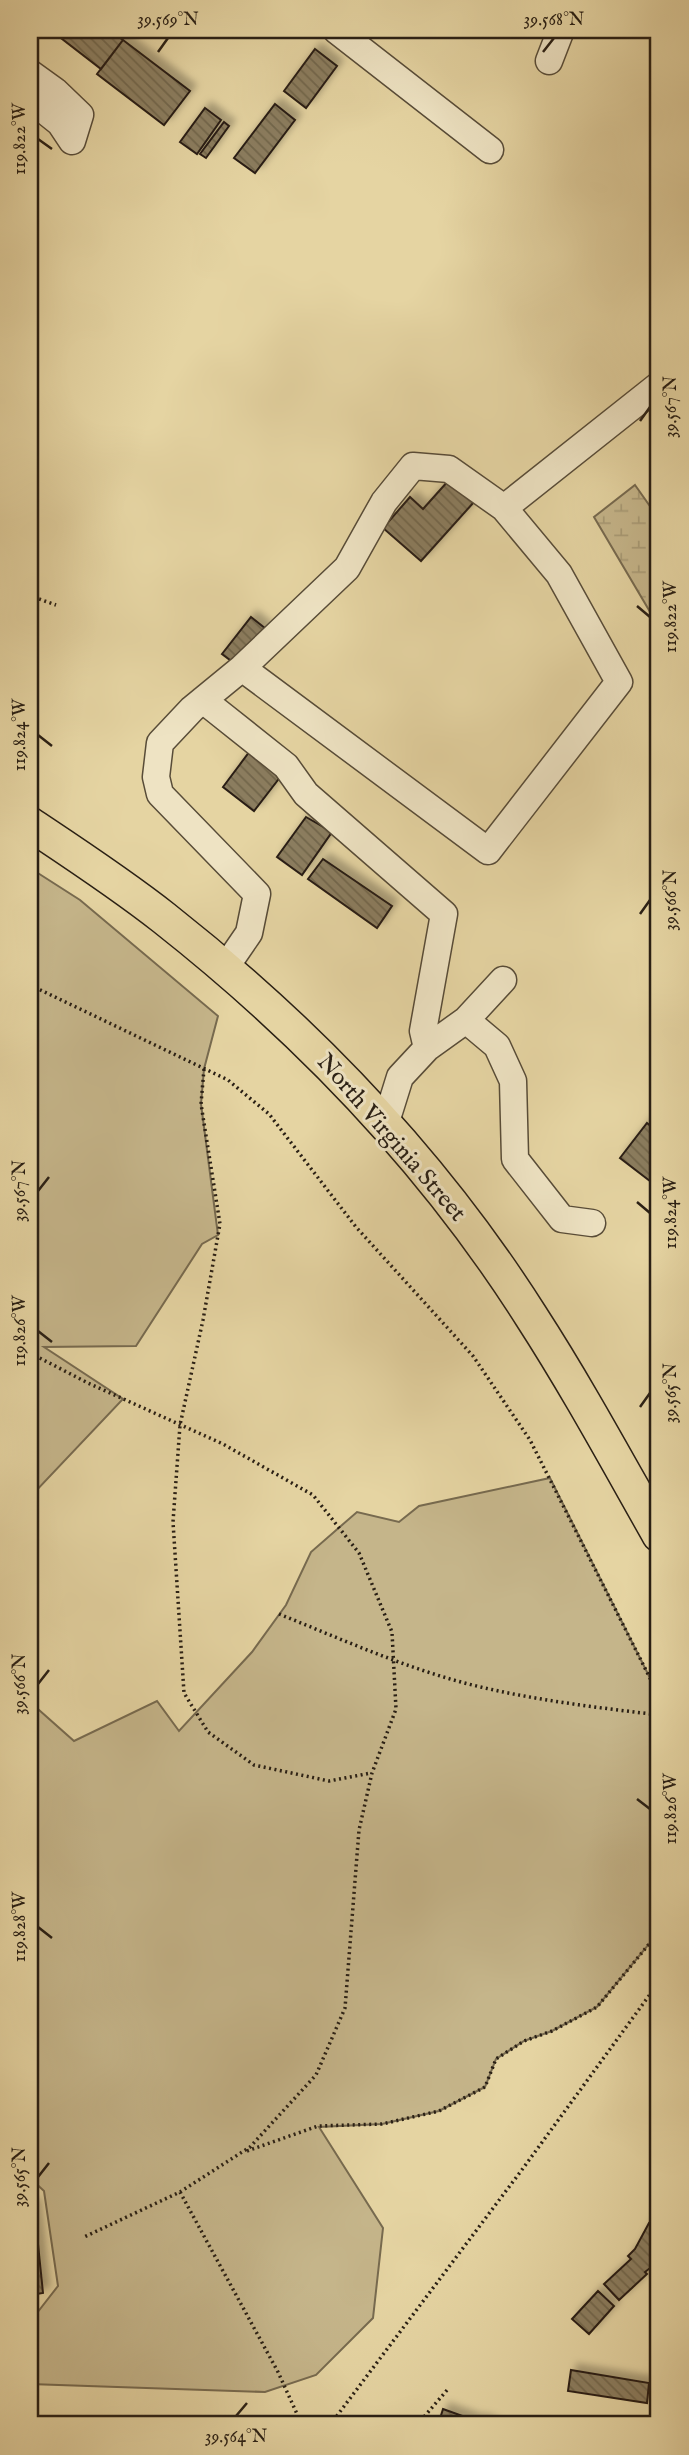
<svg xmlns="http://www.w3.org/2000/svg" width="689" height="2455" font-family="'IM FELL English',serif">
<defs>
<pattern id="wetland-marsh" width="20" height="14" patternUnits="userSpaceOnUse" patternTransform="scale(1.75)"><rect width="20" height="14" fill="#c5b58a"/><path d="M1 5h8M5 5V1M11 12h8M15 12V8" fill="none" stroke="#a99b76"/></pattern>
<pattern id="building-back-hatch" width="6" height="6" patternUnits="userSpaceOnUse" patternTransform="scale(1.75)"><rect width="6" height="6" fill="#8b7d5e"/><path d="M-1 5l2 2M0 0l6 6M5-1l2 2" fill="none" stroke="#72664c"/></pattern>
<filter id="shadow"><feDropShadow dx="6" dy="-6" stdDeviation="3.5" flood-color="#0004"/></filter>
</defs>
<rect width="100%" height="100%" fill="#e5d4a2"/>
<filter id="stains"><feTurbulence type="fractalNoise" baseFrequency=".00286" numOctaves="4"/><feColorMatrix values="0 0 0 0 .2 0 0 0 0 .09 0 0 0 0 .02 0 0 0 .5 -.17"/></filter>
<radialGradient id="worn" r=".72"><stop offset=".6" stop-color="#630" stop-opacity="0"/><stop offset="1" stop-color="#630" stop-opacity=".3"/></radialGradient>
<path fill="#c5b58a" stroke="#776a4f" stroke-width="2" d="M 30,868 L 80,900 L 218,1016 L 204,1069 L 201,1104 L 218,1235 L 202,1244 L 136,1346 L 44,1347 L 123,1399 L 34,1493 L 30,1490 Z
M 550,1478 L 659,1696 L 659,1932 L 597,2007 L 552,2031 L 524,2041 L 496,2059 L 485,2087 L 439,2111 L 382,2124 L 319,2127 L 383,2228 L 373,2318 L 316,2375 L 265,2392 L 30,2384 L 30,2322 L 58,2286 L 44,2191 L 30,2178 L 30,1702 L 74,1741 L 157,1701 L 179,1731 L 252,1652 L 286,1605 L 311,1552 L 357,1512 L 399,1522 L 419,1506 Z"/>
<path fill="url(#wetland-marsh)" stroke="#776a4f" stroke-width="2" d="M 635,485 L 659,519 L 659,627 L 594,517 Z"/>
<path fill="url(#building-back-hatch)" stroke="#291f14" stroke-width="2" filter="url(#shadow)" d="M 61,30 L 109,30 L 123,40 L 101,69 L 57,35 Z
M 123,40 L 190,91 L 164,125 L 97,74 Z
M 315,49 L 337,66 L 306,108 L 284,91 Z
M 275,104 L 295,120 L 255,173 L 234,158 Z
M 205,108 L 221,120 L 197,154 L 180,142 Z
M 224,122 L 229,126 L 206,158 L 200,154 Z
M 449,480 L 474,502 L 421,561 L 383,528 L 410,497 L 423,509 Z
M 251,617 L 266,629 L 238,666 L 222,654 Z
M 250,751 L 281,776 L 254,811 L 223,787 Z
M 306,817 L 332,832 L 302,875 L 277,857 Z
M 323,859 L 392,906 L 377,928 L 308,879 Z
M 647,1123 L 659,1133 L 659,1188 L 620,1158 Z
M 30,2205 L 34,2205 L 43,2293 L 30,2295 Z
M 659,2211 L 659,2254 L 655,2264 L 645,2272 L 647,2274 L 619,2300 L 604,2284 L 631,2259 L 628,2256 L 635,2249 L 649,2223 L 652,2224 Z
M 598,2291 L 614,2306 L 589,2334 L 572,2319 Z
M 571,2370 L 649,2383 L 647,2403 L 568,2391 Z
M 443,2409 L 479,2422 L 480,2420 L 494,2425 L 438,2425 Z"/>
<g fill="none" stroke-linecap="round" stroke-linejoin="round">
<defs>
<path id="minor" d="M 336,30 L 490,150
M 549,61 L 561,30
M 30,73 L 55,91 L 80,115 L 72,141
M 30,99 L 60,123 L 72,141
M 504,508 L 659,385
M 203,700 L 286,766 L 306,794 L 444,914 L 423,1031 L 427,1048
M 225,968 L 249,933 L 257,894 L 160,794 L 156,777 L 160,743 L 192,709 L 242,668 L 347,568 L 384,502 L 413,466 L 449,469 L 504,508 L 559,574 L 619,682 L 488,851 L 242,668
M 466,1020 L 503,980
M 385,1125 L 400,1077 L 427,1048 L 466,1020 L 497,1046 L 513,1081 L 515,1159 L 562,1219 L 592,1223"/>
<path id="major" d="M 30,824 C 75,854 121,884 164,918 C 305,1029 434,1163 531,1316 C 577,1387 617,1461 659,1535"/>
</defs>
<use href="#minor" stroke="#584c38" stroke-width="29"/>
<use href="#major" stroke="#291f14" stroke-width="36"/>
<path stroke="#291f14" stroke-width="3.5" stroke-dasharray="2 3.5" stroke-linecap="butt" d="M 30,619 L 39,599 L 56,605
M 30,985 L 228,1080 L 269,1114 L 356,1227 L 473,1356 L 530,1440 L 659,1696
M 204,1069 L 201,1104 L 220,1224 L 203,1320 L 180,1425 L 173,1522 L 184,1693 L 208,1732 L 254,1765 L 329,1781 L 371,1773
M 30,1353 L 88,1383 L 223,1444 L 313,1495 L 359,1553 L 392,1632 L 396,1709 L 372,1773 L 359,1830 L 345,2008 L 316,2075 L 250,2147 L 180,2192 L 84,2237
M 279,1614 C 346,1641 414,1672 485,1688 C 542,1701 601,1708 659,1715
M 247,2151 L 318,2126 L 382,2124 L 439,2111 L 485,2087 L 496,2059 L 524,2041 L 552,2031 L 597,2007 L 659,1932
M 180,2192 L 278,2372 L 302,2425
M 330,2425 L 524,2167 L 659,1982
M 417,2425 L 448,2389"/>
<use href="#minor" stroke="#eee3c3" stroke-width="26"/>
<use href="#major" stroke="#e5d4a2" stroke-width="33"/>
</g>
<path fill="none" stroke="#291f14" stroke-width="2.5" d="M 158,52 L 168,38M 543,52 L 554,38M 38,139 L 52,149M 640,421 L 650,407M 637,606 L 650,617M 38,735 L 52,746M 640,914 L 650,900M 38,1191 L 49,1177M 637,1202 L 650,1213M 38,1331 L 52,1342M 640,1407 L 650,1393M 38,1684 L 49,1670M 637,1799 L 650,1809M 38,1927 L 52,1938M 38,2177 L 49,2163M 236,2416 L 247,2403"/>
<g text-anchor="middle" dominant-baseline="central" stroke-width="6" stroke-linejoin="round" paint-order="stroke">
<g font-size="24" fill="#291f14" stroke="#eee3c3">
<text transform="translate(391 1138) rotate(49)">North Virginia Street</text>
</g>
</g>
<rect width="689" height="2455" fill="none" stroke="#e5d4a2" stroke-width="77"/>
<rect x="38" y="38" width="612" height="2378" fill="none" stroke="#291f14" stroke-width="2.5"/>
<g font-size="18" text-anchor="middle" fill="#291f14">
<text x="168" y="25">39.569°N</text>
<text x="554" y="25">39.568°N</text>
<text transform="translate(19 139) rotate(-90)" y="6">119.822°W</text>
<text transform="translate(670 407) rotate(-90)" y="6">39.567°N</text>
<text transform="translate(670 617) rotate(-90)" y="6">119.822°W</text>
<text transform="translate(19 735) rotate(-90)" y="6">119.824°W</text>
<text transform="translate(670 900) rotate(-90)" y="6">39.566°N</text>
<text transform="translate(19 1191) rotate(-90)" y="6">39.567°N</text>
<text transform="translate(670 1213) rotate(-90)" y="6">119.824°W</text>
<text transform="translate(19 1331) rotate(-90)" y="6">119.826°W</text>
<text transform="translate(670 1393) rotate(-90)" y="6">39.565°N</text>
<text transform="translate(19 1684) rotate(-90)" y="6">39.566°N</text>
<text transform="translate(670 1809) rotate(-90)" y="6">119.826°W</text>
<text transform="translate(19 1927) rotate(-90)" y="6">119.828°W</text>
<text transform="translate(19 2177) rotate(-90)" y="6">39.565°N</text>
<text x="236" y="2442">39.564°N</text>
</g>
<rect width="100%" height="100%" filter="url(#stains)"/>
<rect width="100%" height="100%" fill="url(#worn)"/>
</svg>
